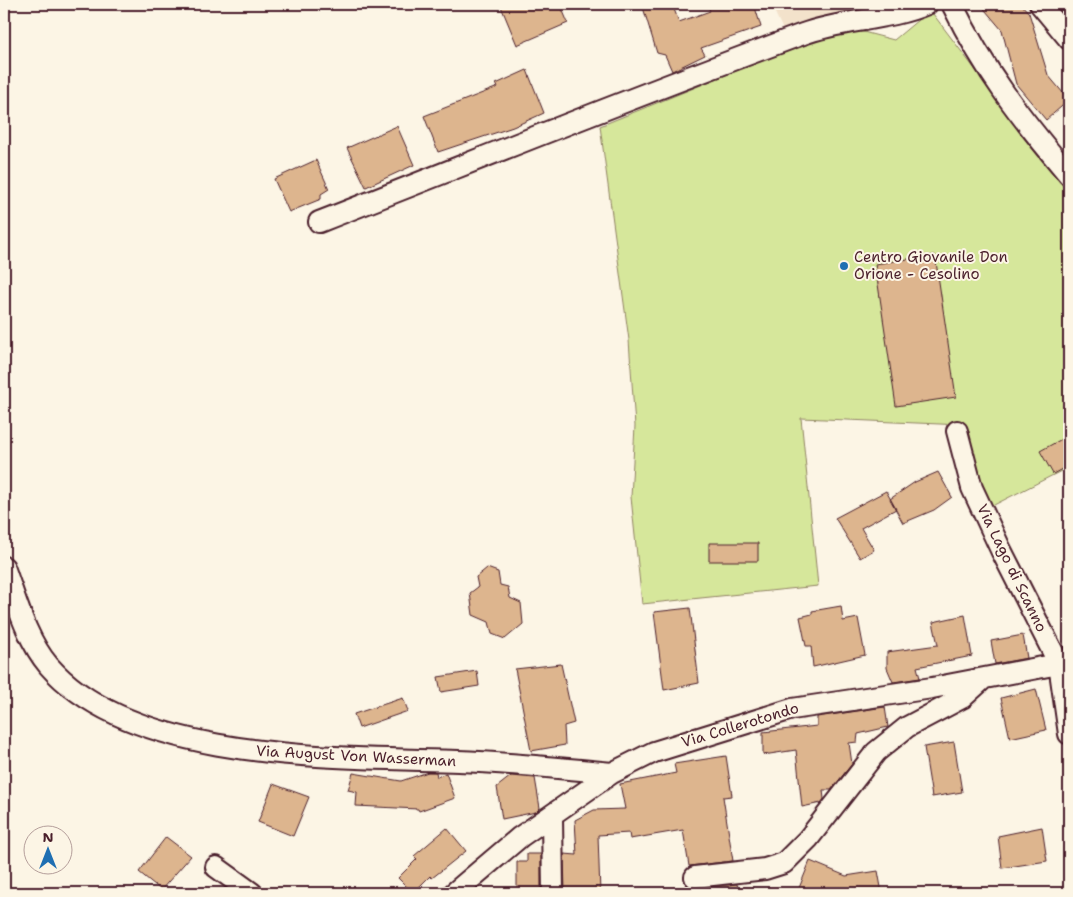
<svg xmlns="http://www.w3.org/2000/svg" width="1073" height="897" font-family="'Shantell Sans',sans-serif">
<rect width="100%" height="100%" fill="#fcf5e5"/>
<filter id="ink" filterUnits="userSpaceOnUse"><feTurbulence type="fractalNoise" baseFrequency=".02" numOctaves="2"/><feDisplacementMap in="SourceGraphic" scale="10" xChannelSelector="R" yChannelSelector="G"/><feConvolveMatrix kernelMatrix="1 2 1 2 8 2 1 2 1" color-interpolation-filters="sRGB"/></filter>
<g filter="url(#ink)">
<path fill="#f3e2cb" d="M 771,4 L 907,4 L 897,9 L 837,13 L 783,30 Z"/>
<path fill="#d6e79b" stroke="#908363" d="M 930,10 L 1069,193 L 1069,467 L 990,507 L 963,425 L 801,418 L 818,586 L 642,604 L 631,497 L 635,426 L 629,340 L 600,126 L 844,27 L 894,40 Z"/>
<path fill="#ddb58e" stroke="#4a1f2b" d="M 500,4 L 560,4 L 568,23 L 517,45 Z
M 642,4 L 672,4 L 679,22 L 710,11 L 707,4 L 754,4 L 761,27 L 701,48 L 705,55 L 672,71 L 665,55 L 657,53 Z
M 980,4 L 1021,4 L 1029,13 L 1048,75 L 1069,100 L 1046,120 L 1016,84 L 1002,30 Z
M 527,70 L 544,113 L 513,127 L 438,152 L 424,116 L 498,87 L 496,84 Z
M 397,126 L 414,165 L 366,187 L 347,148 Z
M 316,160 L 329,189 L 321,194 L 321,199 L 289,212 L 274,179 Z
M 935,255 L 956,397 L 896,406 L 875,264 Z
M 1069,435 L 1069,465 L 1053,474 L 1040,451 Z
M 938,472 L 952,497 L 934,510 L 903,523 L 890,499 L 915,482 Z
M 886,491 L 896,509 L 861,528 L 874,550 L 860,558 L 835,518 Z
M 709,543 L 758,543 L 758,561 L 709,561 Z
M 487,568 L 498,572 L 500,585 L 508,587 L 510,598 L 521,603 L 523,624 L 505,639 L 492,634 L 489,622 L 473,615 L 470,593 L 478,587 L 476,577 Z
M 841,606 L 843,621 L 858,618 L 865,655 L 813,667 L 811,646 L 806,646 L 800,617 L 812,614 L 812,611 Z
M 690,608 L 699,683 L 664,690 L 654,612 Z
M 965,615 L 972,656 L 917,667 L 920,678 L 893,682 L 887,668 L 887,652 L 938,645 L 933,622 Z
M 1023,635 L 1027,658 L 995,664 L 991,641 Z
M 561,664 L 574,723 L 564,726 L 565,745 L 531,751 L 515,669 Z
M 477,671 L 479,686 L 441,692 L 438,677 Z
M 1036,689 L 1046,730 L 1010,738 L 1001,698 Z
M 403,698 L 408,711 L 359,728 L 354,714 Z
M 885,707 L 888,727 L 858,734 L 857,742 L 849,743 L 852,764 L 831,790 L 823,790 L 824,799 L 821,803 L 802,807 L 796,750 L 763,755 L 763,732 L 817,726 L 817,717 Z
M 954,742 L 962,792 L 932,797 L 924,747 Z
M 726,756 L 732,796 L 723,797 L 733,861 L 689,866 L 683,830 L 630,839 L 629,833 L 598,835 L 600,893 L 565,893 L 564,854 L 577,855 L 575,820 L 594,810 L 625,809 L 620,784 L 676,773 L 674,764 Z
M 428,772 L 436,772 L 437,777 L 446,773 L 455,798 L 419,811 L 418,809 L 356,806 L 357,792 L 348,790 L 353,773 L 401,781 Z
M 511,776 L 535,778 L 540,808 L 536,812 L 502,819 L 497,787 Z
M 273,784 L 309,797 L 293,836 L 258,822 Z
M 1042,827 L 1047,861 L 1002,868 L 998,836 Z
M 447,828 L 466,851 L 432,878 L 430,876 L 413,893 L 398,878 L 417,859 L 414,856 Z
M 166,837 L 191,856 L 161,890 L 139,872 Z
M 527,854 L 541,854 L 541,892 L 517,892 L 517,862 L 527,862 Z
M 810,861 L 846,876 L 878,871 L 882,893 L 797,893 Z
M 737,884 L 739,893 L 702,893 L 701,888 Z"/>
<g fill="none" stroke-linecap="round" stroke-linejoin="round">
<defs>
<path id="minor" d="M 952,4 C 985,72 1021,118 1069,175
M 1040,4 L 1069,39
M 319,222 C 480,159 640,94 803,34 C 843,19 887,21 927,4
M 957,431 L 972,488 L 1001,550 L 1059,664 L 1069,734
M 4,567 C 16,600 26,639 49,666 C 134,763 339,757 458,761 C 510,763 561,768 612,773
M 552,816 L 553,893
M 216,867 L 252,893
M 695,877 L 765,869 L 784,863 L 808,839 L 876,752 L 907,727 L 962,698 L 983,679
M 454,893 L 520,837 L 612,773 L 654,752 L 792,709 L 932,688 L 1069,662"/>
</defs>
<use href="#minor" stroke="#4a1f2b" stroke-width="24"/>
<use href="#minor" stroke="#fcf5e5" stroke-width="20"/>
</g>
</g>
<circle fill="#1f6fb2" stroke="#fcf5e5" stroke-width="2" cx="844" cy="266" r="5"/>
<g text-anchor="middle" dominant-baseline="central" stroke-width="4" stroke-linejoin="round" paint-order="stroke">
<g font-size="15" fill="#4a1f2b" stroke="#fcf5e5" text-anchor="start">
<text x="854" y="257">Centro Giovanile Don<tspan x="854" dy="17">Orione - Cesolino</tspan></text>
</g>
<g font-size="15" fill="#4a1f2b" stroke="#fcf5e5">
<text transform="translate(1012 568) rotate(64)">Via Lago di Scanno</text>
<text transform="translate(740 725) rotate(-17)">Via Collerotondo</text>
<text transform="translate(356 756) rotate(3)">Via August Von Wasserman</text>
</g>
</g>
<rect width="1073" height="897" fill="none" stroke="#fcf5e5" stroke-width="20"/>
<rect x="10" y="10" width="1053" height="877" fill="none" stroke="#4a1f2b" stroke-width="2" filter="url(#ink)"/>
<g transform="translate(48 850)"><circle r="24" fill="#fcf5e5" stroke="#b59f9b"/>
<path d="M0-4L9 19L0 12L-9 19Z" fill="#1f6fb2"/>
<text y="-8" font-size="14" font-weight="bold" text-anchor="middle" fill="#4a1f2b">N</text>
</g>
</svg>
